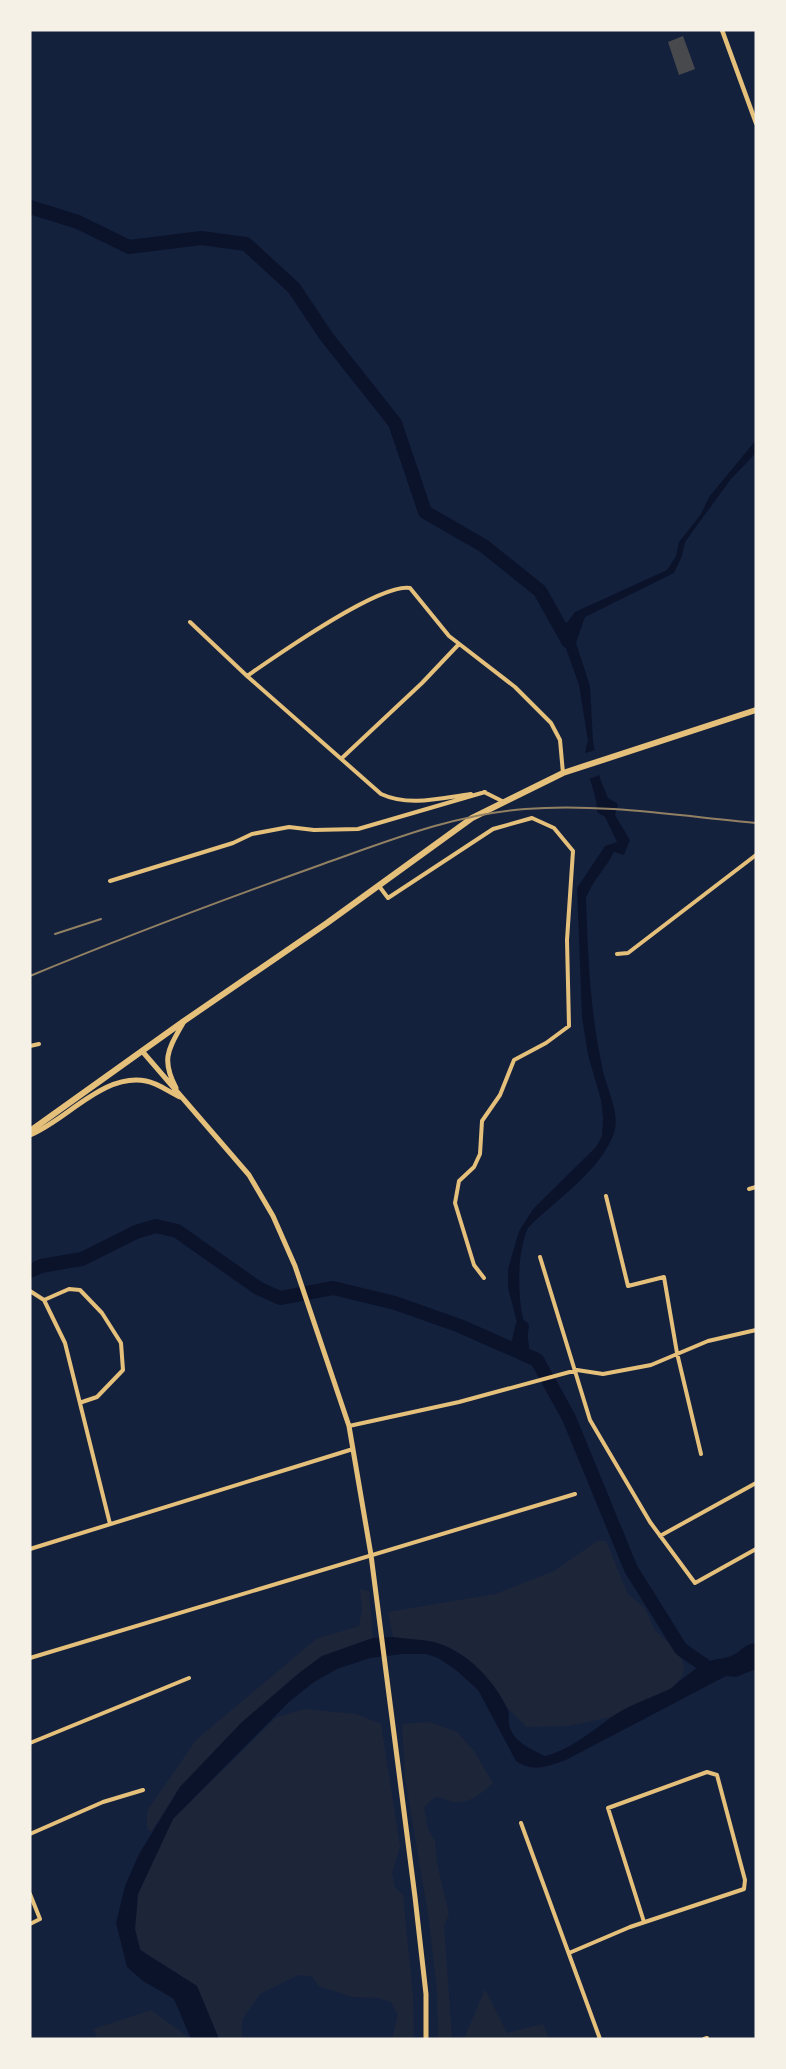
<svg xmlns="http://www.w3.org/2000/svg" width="786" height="2069" font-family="'Exo 2',sans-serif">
<rect width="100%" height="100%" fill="#14213d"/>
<path fill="#1d2539" d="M 597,1541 L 606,1541 L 628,1594 L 645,1608 L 655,1630 L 679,1653 L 684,1665 L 683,1675 L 672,1688 L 612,1717 L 568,1726 L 526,1727 L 506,1706 L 493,1685 L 435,1643 L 393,1637 L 388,1612 L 495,1594 L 554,1571 Z
M 360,1589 L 369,1591 L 373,1638 L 322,1656 L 242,1722 L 180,1787 L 151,1832 L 147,1829 L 147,1811 L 196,1740 L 316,1639 L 359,1626 L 362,1609 Z
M 305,1709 L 356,1714 L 381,1724 L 400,1847 L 392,1873 L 395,1887 L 403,1895 L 413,1996 L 414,2039 L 392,2039 L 398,2015 L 391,2002 L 378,1998 L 353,1997 L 318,1986 L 313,1977 L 298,1975 L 260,1994 L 242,2020 L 242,2039 L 219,2039 L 197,1986 L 141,1950 L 135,1929 L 138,1894 L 173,1819 L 277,1717 Z
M 429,1722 L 457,1732 L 474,1751 L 493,1783 C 481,1793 471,1804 454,1802 C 447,1801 443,1797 435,1797 L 424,1807 L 428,1829 L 435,1841 L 437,1863 L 449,1914 L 444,1926 L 452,2039 L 438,2039 L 437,1990 L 429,1920 L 405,1778 L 402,1724 Z
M 485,1989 L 507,2033 L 543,2024 L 549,2039 L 464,2039 Z
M 151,2010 L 191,2039 L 98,2039 L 93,2029 Z"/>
<path fill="#0b132b" d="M 756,440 L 756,453 L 731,479 L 685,542 L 682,556 L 674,573 L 585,617 L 576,643 L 590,686 L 593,741 L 600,778 L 608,798 L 618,804 L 615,815 L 630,840 L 624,855 L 614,852 C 606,868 593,880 586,898 C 588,954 590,1011 602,1066 C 605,1086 621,1113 614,1133 C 600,1172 556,1199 528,1228 C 518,1251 518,1282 521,1308 C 523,1322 529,1334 529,1349 L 513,1342 L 520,1334 L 508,1288 L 508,1269 L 519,1231 L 533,1209 L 596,1147 L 602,1136 L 603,1118 L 601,1100 L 588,1055 L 582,1017 L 577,888 L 605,846 L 617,842 L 605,817 L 597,812 C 598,789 578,764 588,741 L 579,685 L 562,637 L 565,625 L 575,612 L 667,570 L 676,556 L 679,542 L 701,514 L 709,497 Z
M 393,1637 C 406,1639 421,1639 434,1642 C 467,1651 494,1680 508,1710 C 510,1715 508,1718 509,1723 C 511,1741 531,1749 545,1756 C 570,1750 592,1731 613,1716 C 631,1704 653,1697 672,1688 C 677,1682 700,1665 707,1662 C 716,1658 727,1659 735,1654 C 743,1649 746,1644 756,1643 L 756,1669 L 736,1677 L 726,1676 L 566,1760 C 548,1766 533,1773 516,1761 L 478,1690 L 456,1670 L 438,1658 L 426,1654 L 403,1654 L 370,1658 L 337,1669 L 314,1682 L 289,1702 L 173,1819 L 138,1894 L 135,1929 L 140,1950 L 197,1986 L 219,2039 L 191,2039 L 174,1999 L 143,1981 L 127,1967 L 116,1923 L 125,1886 L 139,1854 L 180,1787 L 242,1722 L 299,1673 L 322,1656 L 373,1638 Z"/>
<path fill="#14213d" d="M 598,749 L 603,774 L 586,780 L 583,754 Z"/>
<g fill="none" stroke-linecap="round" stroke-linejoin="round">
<path stroke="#0b132b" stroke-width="14" d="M 30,207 L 78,222 L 129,247 L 201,238 L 246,244 L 294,288 L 326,336 L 395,423 L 425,512 L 484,546 L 540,591 L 568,641
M 30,1271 L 41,1266 L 82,1259 L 136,1232 L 156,1226 L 177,1231 L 258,1288 L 280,1298 L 333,1288 L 395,1303 L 460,1326 L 537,1360 L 569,1418 L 631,1569 L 681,1649 L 704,1665
M 517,1351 L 522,1327"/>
</g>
<path fill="#48494c" d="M 683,36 L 695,69 L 679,75 L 668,42 Z"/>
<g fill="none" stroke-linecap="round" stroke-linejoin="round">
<path stroke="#e5c07b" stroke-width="4" d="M 190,622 L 247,676 L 381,794 C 409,807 441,798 471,794
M 247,676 C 276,656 379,583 410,588 L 449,636 L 515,687 L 551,723 L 560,740 L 563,773
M 342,758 L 422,683 L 459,644
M 484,792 L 502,801
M 110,881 L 233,843 L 252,834 L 289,827 L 314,830 L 358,829 L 485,792
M 379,886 L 388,898 L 493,829 L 532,818 L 554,828 L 573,851 L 567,940 L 569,1026 L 546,1043 L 514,1060 L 500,1095 L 482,1121 L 480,1154 L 474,1167 L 459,1181 L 455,1203 L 474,1265 L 484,1278
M 617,954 L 628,953 L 756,855
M 30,1046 L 39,1044
M 749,1189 L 756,1187
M 606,1196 L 628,1286 L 664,1277 L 677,1353 L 701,1454
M 540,1257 L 590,1420 L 650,1522 L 695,1583 L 756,1549
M 30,1291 L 44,1300 L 69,1289 L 80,1290 L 102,1313 L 121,1343 L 123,1370 L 97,1397 L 82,1402
M 44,1300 L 65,1343 L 110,1524
M 349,1426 L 459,1402 L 577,1370 L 603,1374 L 651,1365 L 708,1341 L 756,1330
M 660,1536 L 756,1483
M 30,1549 L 353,1449
M 30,1658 L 575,1494
M 30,1743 L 189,1678
M 521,1823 L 600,2039
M 30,1834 L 103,1802 L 143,1790
M 30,1894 L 40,1919 L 30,1924
M 569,1953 L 630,1927 L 744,1889 L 745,1880 L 717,1775 L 707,1772 L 608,1808 L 644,1922
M 704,2039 L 707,2038"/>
<path stroke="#e5c07b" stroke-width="4.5" d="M 722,30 L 756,123"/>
<path stroke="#e5c07b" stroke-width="5" d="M 142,1051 L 249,1175 L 273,1216 L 295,1266 L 349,1426 L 371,1555 L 415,1897 L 426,1994 L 426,2039
M 176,1088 C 161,1059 168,1050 183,1023
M 30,1135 C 67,1120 103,1073 146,1081 C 158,1083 169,1092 180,1097"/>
<path stroke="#e5c07b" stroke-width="6" d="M 30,1131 L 184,1021 L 327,923 L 472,818 L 563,773 L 756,710"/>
<path stroke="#918062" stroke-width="2" d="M 55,934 L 101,919
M 30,976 C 126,936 225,899 323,864 C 388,841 455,814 525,809 C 601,803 680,816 756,823"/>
</g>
<rect width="786" height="2069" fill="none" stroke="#f6f1e7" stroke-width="63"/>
</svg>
